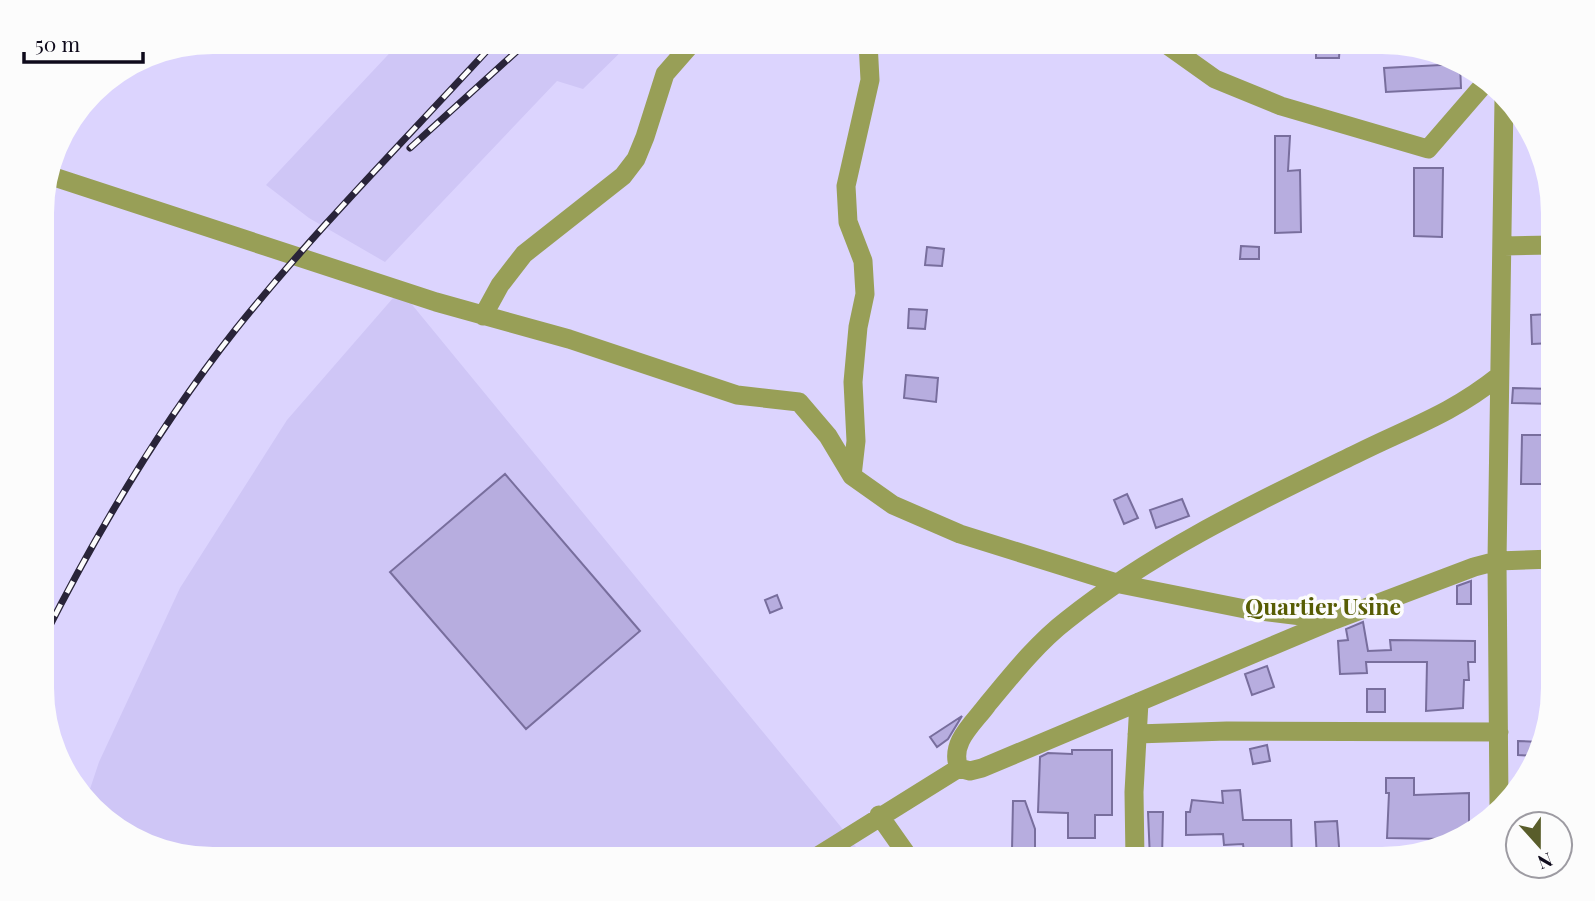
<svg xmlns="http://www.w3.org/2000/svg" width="1595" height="901" font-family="'Playfair Display',serif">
<rect width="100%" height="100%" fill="#dcd4fe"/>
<path fill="#cfc6f6" d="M 400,42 L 631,42 L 583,89 L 557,81 L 385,262 L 309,218 L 266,185 Z
M 400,290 L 841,827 L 865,859 L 212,859 L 128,836 L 87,798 L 99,762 L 180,588 L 287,420 Z"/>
<path fill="#b7addf" stroke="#786e9d" stroke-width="2" d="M 1316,42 L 1340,42 L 1339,58 L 1316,58 Z
M 1460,64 L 1461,88 L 1386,92 L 1384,68 Z
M 1275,136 L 1290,136 L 1288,171 L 1300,170 L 1301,232 L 1275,233 Z
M 1414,168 L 1443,168 L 1442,237 L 1414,236 Z
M 1241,246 L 1259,247 L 1259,259 L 1240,259 Z
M 927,247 L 944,249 L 942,266 L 925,265 Z
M 909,309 L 927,310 L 925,329 L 908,328 Z
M 1551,314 L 1553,343 L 1532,344 L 1531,315 Z
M 906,375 L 938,378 L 936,402 L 904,398 Z
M 1513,388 L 1553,389 L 1553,404 L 1512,403 Z
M 1522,435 L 1548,435 L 1547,484 L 1521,484 Z
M 505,474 L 640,631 L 526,729 L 390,572 Z
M 1127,494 L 1138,518 L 1124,524 L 1114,500 Z
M 1182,499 L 1189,516 L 1156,528 L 1150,510 Z
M 1471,581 L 1471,604 L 1457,604 L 1457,586 Z
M 777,595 L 782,608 L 770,613 L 765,600 Z
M 1363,622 L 1368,651 L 1391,650 L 1390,640 L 1475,641 L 1475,662 L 1468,662 L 1469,680 L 1464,680 L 1463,708 L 1426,711 L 1427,662 L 1366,662 L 1367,673 L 1340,674 L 1338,641 L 1348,640 L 1346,629 Z
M 1267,666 L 1274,687 L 1252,695 L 1245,674 Z
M 1367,689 L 1385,689 L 1385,712 L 1367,712 Z
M 962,716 L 948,739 L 937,747 L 930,737 Z
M 1518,741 L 1540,742 L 1536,756 L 1518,755 Z
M 1267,745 L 1270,761 L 1253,764 L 1250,749 Z
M 1072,750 L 1112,750 L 1112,815 L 1095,815 L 1095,838 L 1068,838 L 1068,813 L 1038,812 L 1040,757 L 1048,753 L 1072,754 Z
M 1386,778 L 1414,778 L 1414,795 L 1469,793 L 1469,835 L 1444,843 L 1444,839 L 1387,838 L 1389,793 L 1386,793 Z
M 1240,790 L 1243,820 L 1291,820 L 1292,859 L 1245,859 L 1243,844 L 1224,845 L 1223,834 L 1186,835 L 1186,812 L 1190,812 L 1192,800 L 1223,803 L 1222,791 Z
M 1013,801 L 1025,801 L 1035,829 L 1035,850 L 1012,850 Z
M 1148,812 L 1163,812 L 1162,859 L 1150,859 Z
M 1337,821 L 1340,859 L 1317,859 L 1315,822 Z"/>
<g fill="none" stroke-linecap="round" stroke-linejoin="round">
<path stroke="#989f57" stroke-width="19" d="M 1163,42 L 1215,79 L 1281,106 L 1428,149 L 1486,82
M 48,175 L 436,302 L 569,339 L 737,395 L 799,402 L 828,436 L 852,476 L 893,505 L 960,534 L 1120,584 L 1245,609 L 1334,620
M 1504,246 L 1553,245
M 483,316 L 500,285 L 524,254 L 623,176 L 636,159 L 645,137 L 665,74 L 693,42
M 852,476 L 856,441 L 853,382 L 858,327 L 865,294 L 863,261 L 848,222 L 846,186 L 870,80 L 868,42
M 1137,734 L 1227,731 L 1499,732
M 959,768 C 949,743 973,724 987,705 C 1011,676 1037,643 1067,620 C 1153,551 1257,502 1356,454 C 1410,427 1450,415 1499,376
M 1499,804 L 1497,561 L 1504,99
M 879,815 L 910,859
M 813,859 L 959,768 L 970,771 L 982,768 L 1334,620 L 1474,567 L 1497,561 L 1553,559
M 1135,859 L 1134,792 L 1139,702"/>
<defs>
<path id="rail" d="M 410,148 L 527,42
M 43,639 C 98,530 160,425 236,329 C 316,229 408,137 495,42"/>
</defs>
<use href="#rail" stroke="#292439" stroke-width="7"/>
<use href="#rail" stroke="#fcfcfc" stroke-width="4.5" stroke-dasharray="13" stroke-linecap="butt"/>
</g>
<g text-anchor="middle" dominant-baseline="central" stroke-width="7" stroke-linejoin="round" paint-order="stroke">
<g font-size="23" font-weight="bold" fill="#575c04" stroke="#fcfcfc">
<text x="1323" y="605">Quartier Usine</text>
</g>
</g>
<path d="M0 0H1595V901H0ZM213 54H1382A159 159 0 0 1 1541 213V688A159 159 0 0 1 1382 847H213A159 159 0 0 1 54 688V213A159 159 0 0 1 213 54Z" fill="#fcfcfc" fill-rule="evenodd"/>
<g transform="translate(1539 845) rotate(159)"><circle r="33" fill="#fcfcfc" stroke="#9d9ba2" stroke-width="2"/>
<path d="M0-5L12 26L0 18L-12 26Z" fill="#595d2b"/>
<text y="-10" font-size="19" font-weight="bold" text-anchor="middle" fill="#0e0a1b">N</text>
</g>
<path d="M24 52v10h119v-10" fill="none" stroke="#0e0a1b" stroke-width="3.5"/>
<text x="35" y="52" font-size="21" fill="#0e0a1b" stroke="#fcfcfc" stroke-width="5" paint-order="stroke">50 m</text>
</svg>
